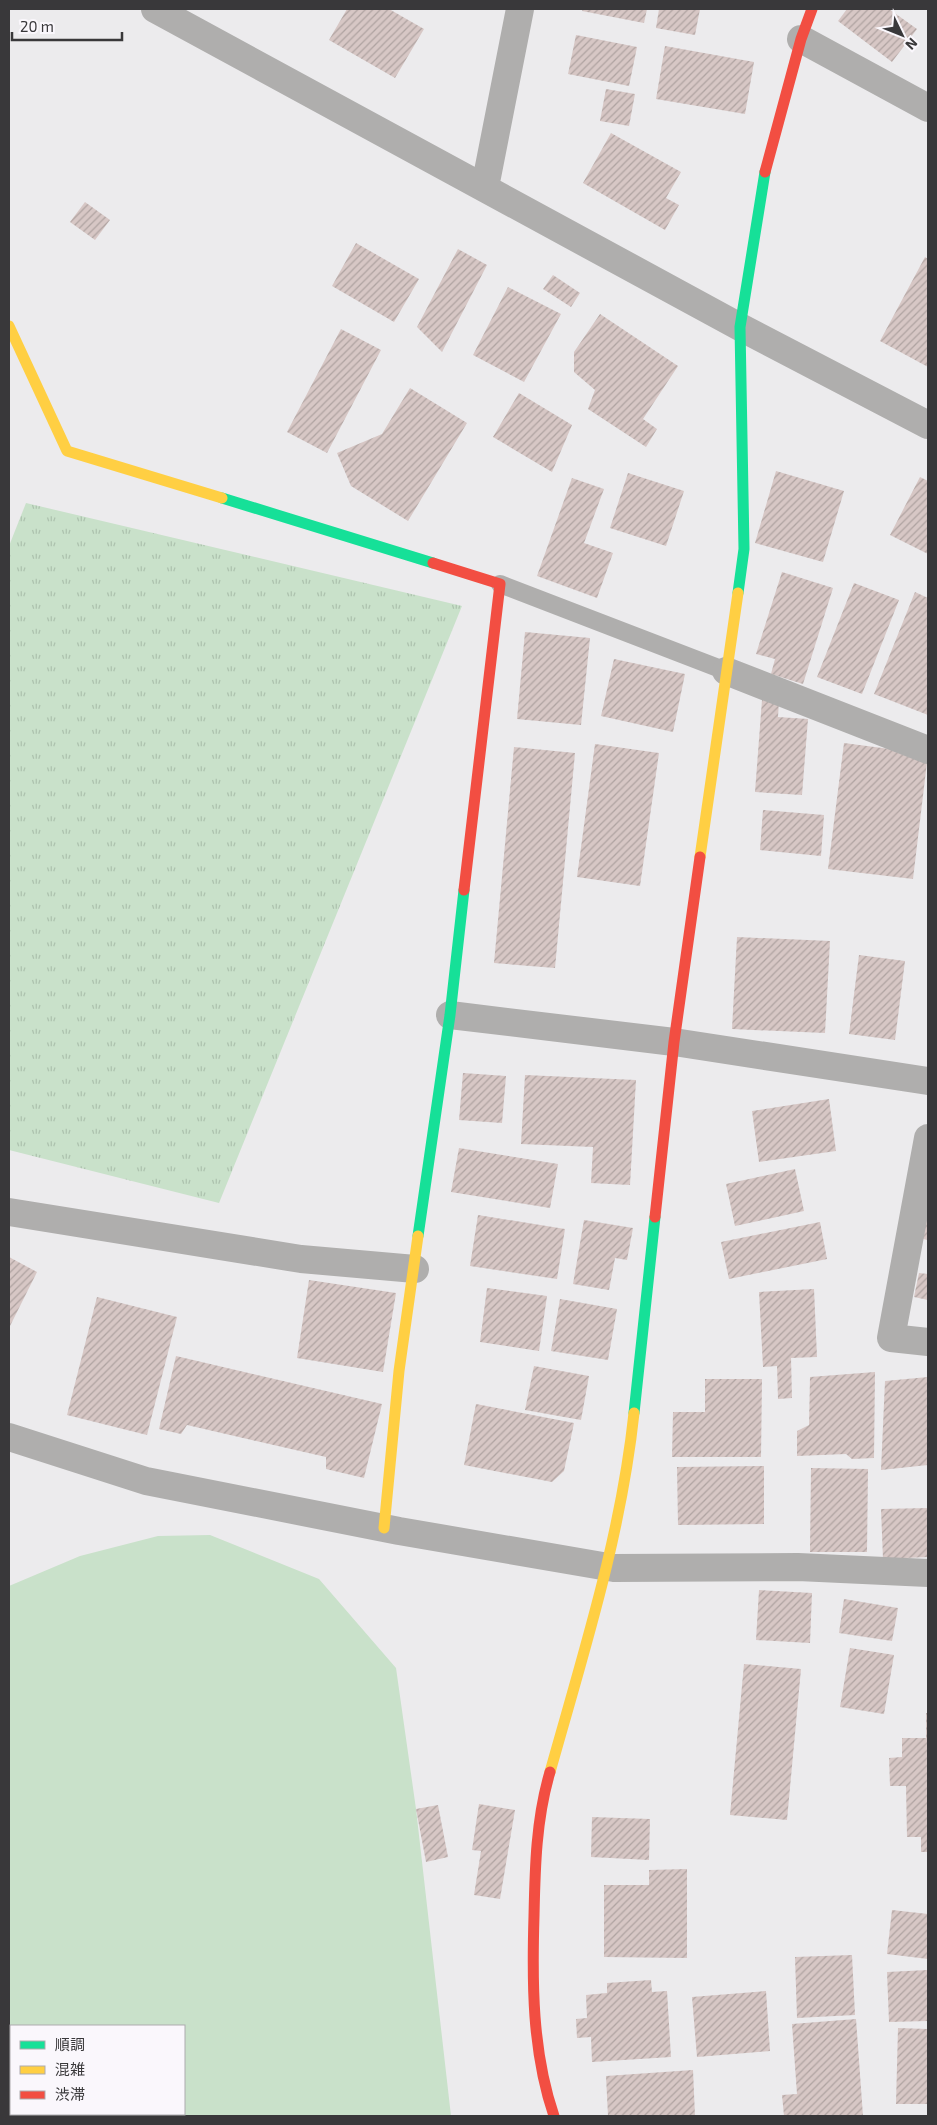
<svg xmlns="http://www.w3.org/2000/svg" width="937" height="2125" font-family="'Exo 2','Noto Sans JP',sans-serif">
<defs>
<pattern id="park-tufts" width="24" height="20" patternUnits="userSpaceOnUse" patternTransform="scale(1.25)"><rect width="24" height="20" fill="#c9e1ca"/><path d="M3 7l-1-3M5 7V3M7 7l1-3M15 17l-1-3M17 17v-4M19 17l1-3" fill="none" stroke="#adc2ae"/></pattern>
<pattern id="building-hatch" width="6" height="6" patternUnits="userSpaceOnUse" patternTransform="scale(1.25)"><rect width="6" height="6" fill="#d7c7c5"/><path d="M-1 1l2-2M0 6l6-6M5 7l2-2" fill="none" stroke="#afa3a1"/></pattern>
</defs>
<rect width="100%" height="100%" fill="#ecebed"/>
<path fill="#c9e1ca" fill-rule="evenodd" d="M 210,1535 L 319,1579 L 396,1668 L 416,1809 L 451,2116 L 9,2116 L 9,1586 L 80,1556 L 158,1536 ZM 11,2026 L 184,2026 L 184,2114 L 11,2114 Z"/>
<path fill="url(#park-tufts)" d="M 26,503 L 462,606 L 219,1203 L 9,1150 L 9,546 Z"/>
<path fill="url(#building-hatch)" d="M 347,9 L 389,9 L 424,29 L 395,78 L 329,40 Z
M 583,9 L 647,9 L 644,23 L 582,11 Z
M 659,9 L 700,9 L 695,35 L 656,28 Z
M 847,9 L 889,9 L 917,29 L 892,62 L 838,21 Z
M 576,35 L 637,47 L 629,86 L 568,74 Z
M 665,46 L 754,62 L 745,114 L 656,99 Z
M 606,89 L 635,94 L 629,126 L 600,121 Z
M 611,133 L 681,172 L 666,198 L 679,205 L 665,230 L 583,183 Z
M 85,202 L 110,220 L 95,240 L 70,222 Z
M 356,243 L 419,279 L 394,322 L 332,286 Z
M 458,249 L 487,265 L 442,352 L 417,327 Z
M 925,257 L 928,259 L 928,367 L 880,341 Z
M 553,275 L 580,293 L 571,307 L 543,289 Z
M 508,287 L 561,314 L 524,382 L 473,355 Z
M 600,314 L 678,366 L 643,419 L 657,429 L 646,447 L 588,409 L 595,390 L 574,372 L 574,352 Z
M 341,329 L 381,350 L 327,453 L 287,432 Z
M 410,388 L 467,423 L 408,521 L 351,486 L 337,453 L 382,434 Z
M 519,393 L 572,425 L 552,472 L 493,437 Z
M 776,471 L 844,491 L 823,562 L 755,543 Z
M 628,473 L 684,491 L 666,546 L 610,528 Z
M 920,477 L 928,481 L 928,554 L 890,535 Z
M 572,478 L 604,489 L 584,543 L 613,553 L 597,598 L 537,576 Z
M 782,572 L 833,588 L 803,684 L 771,674 L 775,659 L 756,654 Z
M 854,583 L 899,600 L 862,694 L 817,677 Z
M 915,592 L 928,598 L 928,715 L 874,694 Z
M 525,632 L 590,638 L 581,725 L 517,719 Z
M 614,659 L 685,674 L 673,732 L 601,716 Z
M 762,700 L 779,701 L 778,717 L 808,719 L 802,795 L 755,792 Z
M 844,743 L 928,754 L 913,879 L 828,869 Z
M 595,744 L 659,753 L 640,886 L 577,877 Z
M 514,747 L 575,753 L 555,968 L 494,963 Z
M 763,810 L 824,815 L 821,856 L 760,850 Z
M 737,937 L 830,941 L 825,1033 L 732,1029 Z
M 859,955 L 905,961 L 895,1040 L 849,1034 Z
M 463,1073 L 506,1076 L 502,1123 L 459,1120 Z
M 525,1075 L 636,1080 L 630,1185 L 591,1183 L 593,1147 L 521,1144 Z
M 829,1099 L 836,1151 L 759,1162 L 752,1111 Z
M 459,1148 L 558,1164 L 550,1208 L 451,1192 Z
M 795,1169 L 804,1211 L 735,1226 L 726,1184 Z
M 478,1215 L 565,1229 L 557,1279 L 470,1266 Z
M 922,1216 L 928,1217 L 928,1240 L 918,1238 Z
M 584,1220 L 633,1228 L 627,1260 L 615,1258 L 609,1290 L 573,1284 Z
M 820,1222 L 827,1259 L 729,1279 L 721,1242 Z
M 9,1257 L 37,1272 L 9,1328 Z
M 919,1273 L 928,1274 L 928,1300 L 914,1297 Z
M 309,1280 L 396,1293 L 383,1372 L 297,1358 Z
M 487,1288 L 547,1296 L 539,1351 L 480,1342 Z
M 814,1289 L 817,1357 L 791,1358 L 792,1398 L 778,1399 L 777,1366 L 763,1367 L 759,1292 Z
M 97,1297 L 177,1317 L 147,1435 L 67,1415 Z
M 560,1299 L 617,1309 L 608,1360 L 551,1351 Z
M 176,1356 L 382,1404 L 364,1478 L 326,1469 L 326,1457 L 187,1425 L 181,1434 L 159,1429 Z
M 534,1366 L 589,1376 L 581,1420 L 525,1410 Z
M 875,1372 L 874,1458 L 852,1459 L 846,1454 L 797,1456 L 797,1431 L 809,1425 L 810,1377 Z
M 928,1377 L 928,1465 L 881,1470 L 885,1381 Z
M 705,1379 L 762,1379 L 761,1457 L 672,1457 L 673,1412 L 705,1412 Z
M 476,1404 L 574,1423 L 564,1471 L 552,1482 L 464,1465 Z
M 764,1466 L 764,1524 L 678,1525 L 677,1467 Z
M 811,1468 L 868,1469 L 867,1552 L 810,1552 Z
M 928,1508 L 928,1557 L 883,1559 L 881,1509 Z
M 759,1590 L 812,1593 L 810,1643 L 756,1640 Z
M 844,1599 L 898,1608 L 892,1641 L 839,1633 Z
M 850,1648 L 894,1655 L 884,1714 L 840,1707 Z
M 744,1664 L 801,1669 L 787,1820 L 730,1815 Z
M 926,1713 L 928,1713 L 928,1852 L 921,1852 L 921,1837 L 907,1837 L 906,1786 L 890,1786 L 889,1758 L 902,1757 L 902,1738 L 926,1738 Z
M 479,1804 L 515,1810 L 500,1899 L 474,1895 L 481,1851 L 472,1850 Z
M 438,1805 L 448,1857 L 426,1862 L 416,1809 Z
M 592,1817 L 650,1819 L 649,1860 L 591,1857 Z
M 687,1869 L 687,1958 L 604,1957 L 604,1885 L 649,1885 L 649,1870 Z
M 892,1910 L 928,1914 L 928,1959 L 887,1954 Z
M 852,1955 L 855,2015 L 797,2018 L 795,1957 Z
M 928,1970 L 928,2021 L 889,2022 L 887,1972 Z
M 651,1980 L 652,1992 L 667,1991 L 671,2057 L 592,2062 L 591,2037 L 577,2038 L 576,2019 L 587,2018 L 586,1995 L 607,1993 L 607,1983 Z
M 766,1991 L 770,2051 L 697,2057 L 692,1997 Z
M 856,2019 L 863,2116 L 784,2116 L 782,2095 L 797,2094 L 792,2024 Z
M 898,2028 L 928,2029 L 928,2104 L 896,2104 Z
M 693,2070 L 695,2116 L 608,2116 L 606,2076 Z"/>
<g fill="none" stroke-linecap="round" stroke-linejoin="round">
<path stroke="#afaead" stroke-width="18" d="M 500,584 L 726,671"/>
<path stroke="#afaead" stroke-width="28" d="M 155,9 L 740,327 L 928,425
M 801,39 L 928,108
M 485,187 L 520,9
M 726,671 L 928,750
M 450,1015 L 674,1042 L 928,1081
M 928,1138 L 891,1338 L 928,1342
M 9,1212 L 301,1259 L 415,1269
M 9,1437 L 146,1481 L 399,1531 L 614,1568 L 798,1567 L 928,1573"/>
<path stroke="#16e098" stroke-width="11" d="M 222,498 L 433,563
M 738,593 L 744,549 L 740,327 L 765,172
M 418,1236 L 450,1015 L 464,890
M 634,1413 L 655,1217"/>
<path stroke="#ffcf43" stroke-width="11" d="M 9,326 L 67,451 L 222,498
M 700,857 L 738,593
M 384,1528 L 399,1371 L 418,1236
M 550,1772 C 583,1654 621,1536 634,1413"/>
<path stroke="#f24e42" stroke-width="11" d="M 765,172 L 801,39 L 812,9
M 433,563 L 500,584 L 464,890
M 655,1217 L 674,1042 L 700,857
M 550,1772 C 536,1819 535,1868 534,1916 C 532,1982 532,2052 554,2116"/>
</g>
<rect width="937" height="2125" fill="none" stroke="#39383a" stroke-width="20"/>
<rect x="10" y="2025" width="175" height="90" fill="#faf7fc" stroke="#adabae"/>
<rect x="20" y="2041" width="25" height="8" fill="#16e098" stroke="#adabae"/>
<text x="55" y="2050" font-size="15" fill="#39383a">順調</text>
<rect x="20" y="2066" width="25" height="8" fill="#ffcf43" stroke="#adabae"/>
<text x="55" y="2075" font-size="15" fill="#39383a">混雑</text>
<rect x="20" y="2091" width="25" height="8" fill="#f24e42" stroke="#adabae"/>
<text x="55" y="2100" font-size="15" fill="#39383a">渋滞</text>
<g transform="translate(902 35) rotate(133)" stroke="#faf7fc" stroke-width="4" paint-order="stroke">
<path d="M0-4L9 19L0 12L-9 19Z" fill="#39383a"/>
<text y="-8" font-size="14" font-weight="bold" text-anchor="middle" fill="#39383a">N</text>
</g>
<path d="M12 32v8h110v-8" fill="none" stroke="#39383a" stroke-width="2.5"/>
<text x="20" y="32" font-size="15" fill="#39383a" stroke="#faf7fc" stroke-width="4" paint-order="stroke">20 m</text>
</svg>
